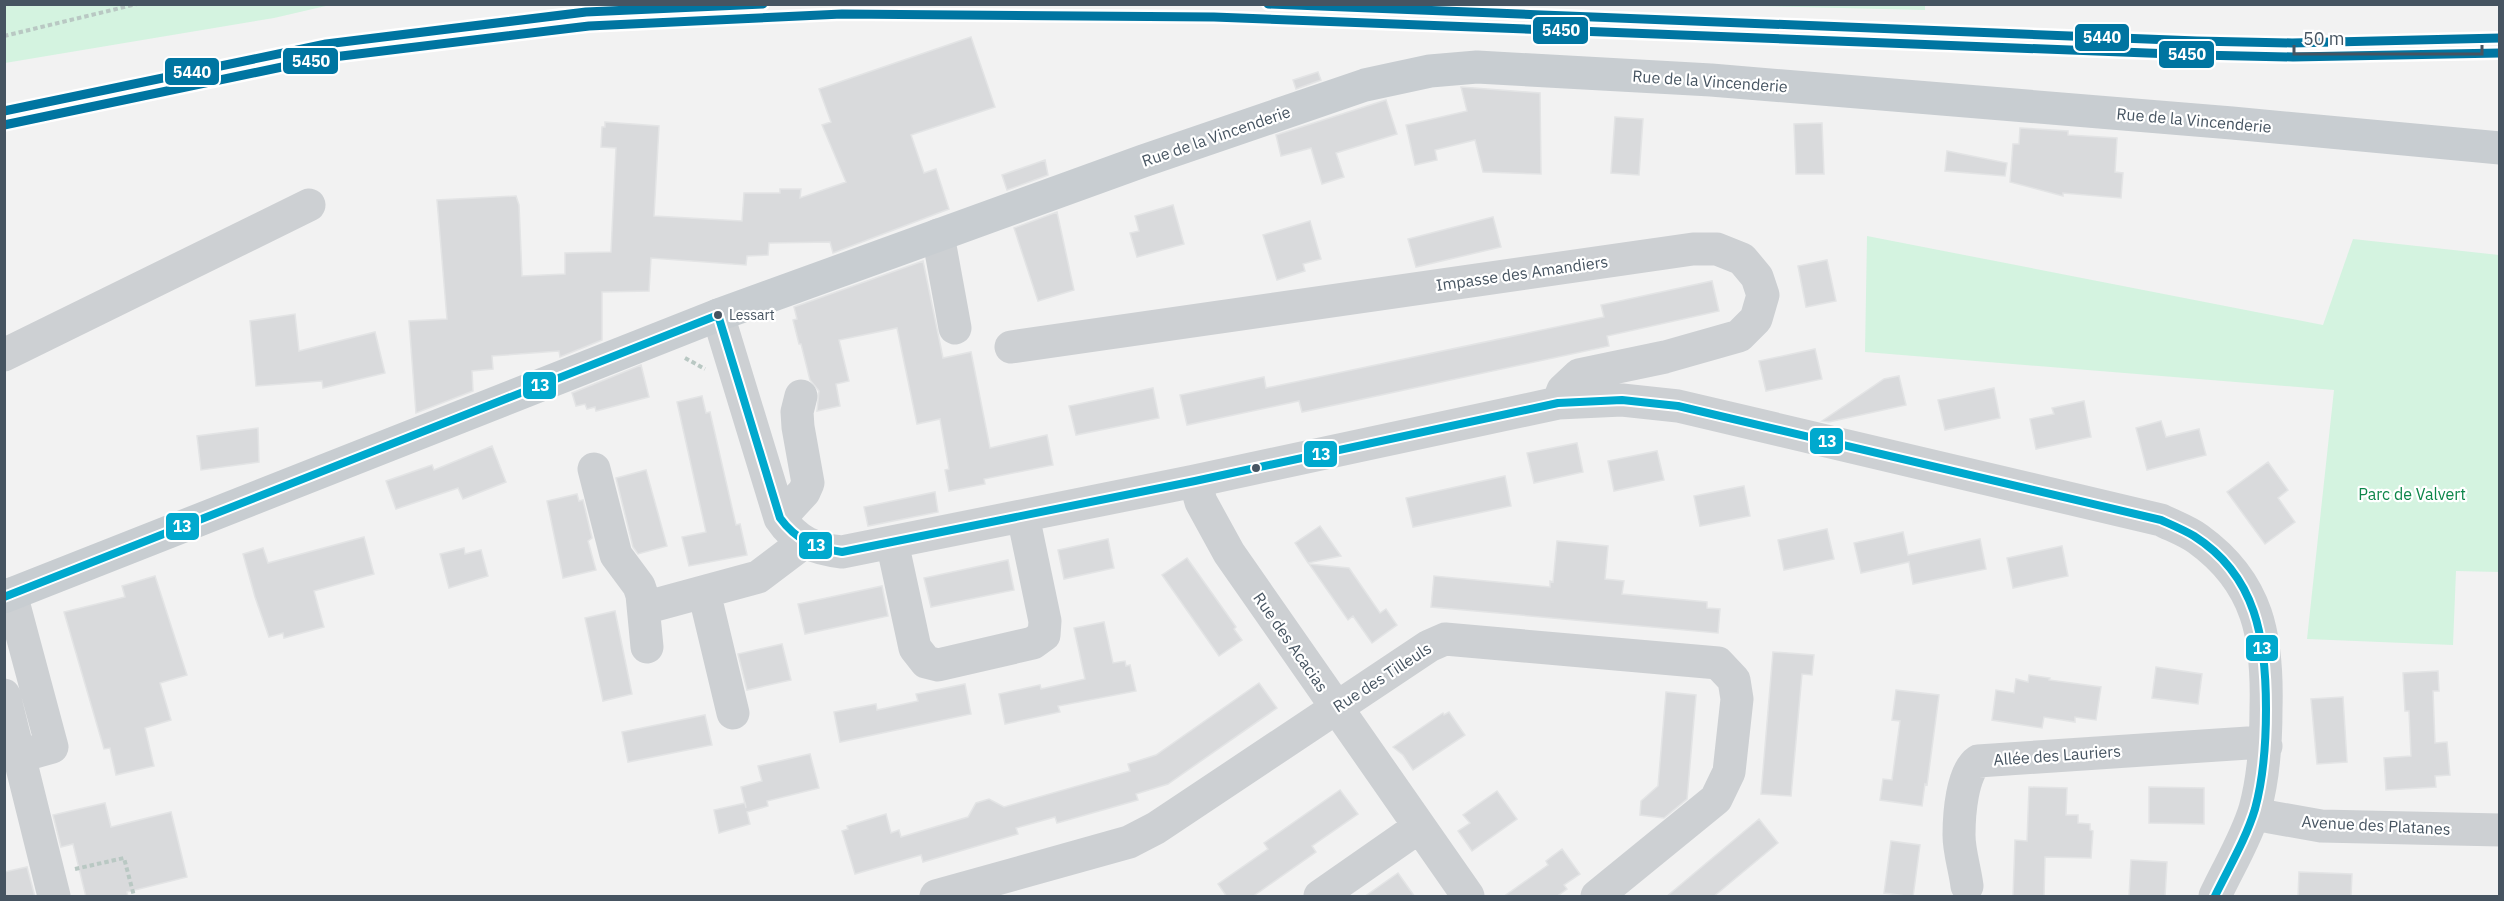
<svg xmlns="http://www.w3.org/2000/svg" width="2504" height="901" font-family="'IBM Plex Sans',sans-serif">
<rect width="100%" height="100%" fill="#f2f2f2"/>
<path fill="#d4f3e0" d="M 5,4 L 330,4 L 330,5 L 274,18 L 5,63 Z
M 1925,4 L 1925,10 L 1715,5 L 1715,4 Z
M 1867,236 L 2323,325 L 2353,239 L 2499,255 L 2499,572 L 2456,571 L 2453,645 L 2307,639 L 2334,390 L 1865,352 Z"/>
<path fill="#d9dadc" stroke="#e3e4e5" stroke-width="1.5" d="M 971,37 L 995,107 L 911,135 L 924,173 L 936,169 L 949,209 L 833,253 L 830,242 L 769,243 L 768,255 L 747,256 L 746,265 L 651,258 L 649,291 L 602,292 L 602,340 L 560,357 L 559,351 L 492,356 L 493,369 L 472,371 L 473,391 L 416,413 L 409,321 L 447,319 L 437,200 L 516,196 L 519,205 L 522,276 L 565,274 L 565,253 L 611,252 L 616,148 L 601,147 L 602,127 L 605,127 L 605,122 L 659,126 L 654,216 L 742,221 L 744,193 L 780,193 L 780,189 L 801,189 L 800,198 L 846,182 L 822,125 L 831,122 L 819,89 Z
M 1318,72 L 1321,80 L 1296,89 L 1293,80 Z
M 1461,87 L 1540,93 L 1541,174 L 1483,172 L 1475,140 L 1435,150 L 1437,160 L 1415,165 L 1406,125 L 1467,111 Z
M 1386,100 L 1397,134 L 1336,153 L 1344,177 L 1322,184 L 1311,148 L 1281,156 L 1276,135 Z
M 1615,117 L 1643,119 L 1639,175 L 1611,173 Z
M 1822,123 L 1824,174 L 1796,174 L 1794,124 Z
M 2020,128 L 2068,131 L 2068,135 L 2117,138 L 2115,172 L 2123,173 L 2121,198 L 2063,193 L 2063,196 L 2010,182 L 2013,144 L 2019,144 Z
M 1947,151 L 2007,163 L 2005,176 L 1945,171 Z
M 1045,160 L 1048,175 L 1007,190 L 1002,175 Z
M 1173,205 L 1184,244 L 1137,257 L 1130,233 L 1139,231 L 1135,216 Z
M 1057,212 L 1074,290 L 1038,301 L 1014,228 Z
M 1493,217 L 1501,247 L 1416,267 L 1408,239 Z
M 1310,221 L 1321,259 L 1303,264 L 1305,271 L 1277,280 L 1263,235 Z
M 1827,260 L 1836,301 L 1806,307 L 1798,266 Z
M 923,261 L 943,358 L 971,352 L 990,448 L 1047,435 L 1053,465 L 984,479 L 985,484 L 949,491 L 945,470 L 949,469 L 940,419 L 917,424 L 897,328 L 839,340 L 849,381 L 836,384 L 840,406 L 817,411 L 819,391 L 810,380 L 801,344 L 799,344 L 793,320 L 797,319 L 794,307 Z
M 1712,281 L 1719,311 L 1607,336 L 1609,346 L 1302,412 L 1299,401 L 1187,425 L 1180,395 L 1264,377 L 1266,388 L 1604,317 L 1601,305 Z
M 295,314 L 299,351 L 375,332 L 385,373 L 323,388 L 322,381 L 256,386 L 250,321 Z
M 1815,349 L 1822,379 L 1766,391 L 1759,361 Z
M 641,365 L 649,397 L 596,411 L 595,407 L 587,409 L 585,404 L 576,406 L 572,393 Z
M 1899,376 L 1906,405 L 1829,422 L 1822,421 L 1884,379 Z
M 1153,388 L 1159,418 L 1076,435 L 1069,406 Z
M 1994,388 L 2000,418 L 1945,430 L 1938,400 Z
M 702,396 L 706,413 L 710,412 L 736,525 L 740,524 L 747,555 L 689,566 L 682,537 L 706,532 L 677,402 Z
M 2084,401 L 2091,437 L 2036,449 L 2030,419 L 2054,414 L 2052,408 Z
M 2161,421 L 2166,437 L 2199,429 L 2206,455 L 2147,470 L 2136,428 Z
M 258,428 L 259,462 L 201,470 L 197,436 Z
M 1577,443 L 1583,472 L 1534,483 L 1527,453 Z
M 492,446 L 506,482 L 463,499 L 458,488 L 396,509 L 386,481 L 432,465 L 434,470 Z
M 1657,451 L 1664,480 L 1614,491 L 1608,461 Z
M 2268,462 L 2288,490 L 2278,498 L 2295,522 L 2265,544 L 2227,492 Z
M 646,470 L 667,546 L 638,554 L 633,547 L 616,478 Z
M 1505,476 L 1511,506 L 1413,527 L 1406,498 Z
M 1744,486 L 1750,516 L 1700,526 L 1694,496 Z
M 935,492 L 938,512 L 868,526 L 864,507 Z
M 577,494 L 579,501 L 583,500 L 592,538 L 588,541 L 596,570 L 563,578 L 547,501 Z
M 1320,526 L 1341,556 L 1308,563 L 1295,543 Z
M 1827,529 L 1834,559 L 1784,570 L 1778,540 Z
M 1903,532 L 1908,555 L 1980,539 L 1986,569 L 1913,584 L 1909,562 L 1861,573 L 1854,543 Z
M 364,537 L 374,574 L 314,591 L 324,627 L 284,638 L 283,633 L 269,637 L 255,597 L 243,554 L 263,548 L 268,563 Z
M 1108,539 L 1114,568 L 1064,579 L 1058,550 Z
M 1557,541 L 1608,546 L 1605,579 L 1624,581 L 1622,594 L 1707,602 L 1707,608 L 1720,609 L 1718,633 L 1431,607 L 1434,576 L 1550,587 L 1550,581 L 1553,582 Z
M 2062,546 L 2068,576 L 2013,588 L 2007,558 Z
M 464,548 L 465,554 L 481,550 L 488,576 L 449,588 L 440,554 Z
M 1187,558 L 1236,627 L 1234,629 L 1242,640 L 1219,656 L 1162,575 Z
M 1008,560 L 1014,590 L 931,607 L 924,578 Z
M 1309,564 L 1349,568 L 1380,613 L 1386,609 L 1397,625 L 1372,643 L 1353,616 L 1348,620 Z
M 155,576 L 187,675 L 160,683 L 171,720 L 145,728 L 154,766 L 116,775 L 110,748 L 104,749 L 64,612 L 125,597 L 122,586 Z
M 882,586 L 888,616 L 805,634 L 798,604 Z
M 615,611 L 632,694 L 603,701 L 585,618 Z
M 1104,622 L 1113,663 L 1125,661 L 1126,666 L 1130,665 L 1136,691 L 1058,706 L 1060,712 L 1005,724 L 999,694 L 1040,685 L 1041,689 L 1085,679 L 1074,628 Z
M 782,644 L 791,680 L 747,690 L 738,654 Z
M 1773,652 L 1814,655 L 1812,675 L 1802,674 L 1791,796 L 1761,794 Z
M 2156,667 L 2202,674 L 2198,704 L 2152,698 Z
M 2438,671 L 2439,691 L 2433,691 L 2435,743 L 2447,742 L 2450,775 L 2435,776 L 2436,787 L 2386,790 L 2384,758 L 2411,756 L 2409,711 L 2405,711 L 2403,673 Z
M 2029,675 L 2050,678 L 2049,680 L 2101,687 L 2096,720 L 2075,717 L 2075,722 L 2044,717 L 2042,728 L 1992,720 L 1996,690 L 2014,693 L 2016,679 L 2028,682 Z
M 1259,683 L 1277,708 L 1168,784 L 1136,794 L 1138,800 L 1057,823 L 1055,817 L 1016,828 L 1018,834 L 923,862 L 921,855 L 855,874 L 842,831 L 848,829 L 847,826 L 886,814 L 891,833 L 899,830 L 901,837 L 968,817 L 976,803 L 989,799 L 1004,807 L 1130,771 L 1128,764 L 1156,755 Z
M 965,684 L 971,714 L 840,742 L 834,712 L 876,704 L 877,710 L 918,701 L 916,694 Z
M 1896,690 L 1939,695 L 1927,785 L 1925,784 L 1922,806 L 1880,800 L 1883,779 L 1892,780 L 1900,721 L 1892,720 Z
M 1666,692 L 1696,695 L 1687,799 L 1664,818 L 1640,815 L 1641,801 L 1658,786 Z
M 2343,697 L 2347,762 L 2317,764 L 2311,699 Z
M 1449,712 L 1465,735 L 1413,770 L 1403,755 L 1393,747 L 1443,713 L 1444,715 Z
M 705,715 L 712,745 L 628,762 L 622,732 Z
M 810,754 L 819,788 L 767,801 L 768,806 L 747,812 L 750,824 L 719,833 L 714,810 L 745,803 L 746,808 L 741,787 L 762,781 L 758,766 Z
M 2029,787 L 2067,788 L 2066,815 L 2078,815 L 2078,823 L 2090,824 L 2090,830 L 2093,831 L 2091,858 L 2045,857 L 2044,897 L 2013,897 L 2015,840 L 2027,841 Z
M 2149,787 L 2204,788 L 2204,824 L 2149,823 Z
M 1340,790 L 1358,814 L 1312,846 L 1316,852 L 1252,897 L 1227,897 L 1218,884 L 1268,849 L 1264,843 Z
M 1497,791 L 1517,819 L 1472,851 L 1458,831 L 1470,823 L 1463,815 Z
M 105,803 L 111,827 L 171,812 L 187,877 L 127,892 L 128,897 L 86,897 L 73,844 L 61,847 L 53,815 Z
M 1759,819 L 1778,843 L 1713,897 L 1666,897 Z
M 1891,841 L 1920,845 L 1913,897 L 1884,893 Z
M 1562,849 L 1580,874 L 1564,885 L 1567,889 L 1556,897 L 1503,897 L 1548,865 L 1546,861 Z
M 2131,860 L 2167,862 L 2165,897 L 2129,897 Z
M 27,867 L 35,897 L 4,897 L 4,872 Z
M 2299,872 L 2352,874 L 2351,897 L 2298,897 Z
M 1398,873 L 1415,897 L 1364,897 Z"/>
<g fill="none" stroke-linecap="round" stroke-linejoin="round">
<path stroke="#b9c8c3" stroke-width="4" stroke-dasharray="4.5 3" stroke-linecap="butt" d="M 4,36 L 137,4
M 685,358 L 705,369
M 75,869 L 124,858 L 134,896"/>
<path stroke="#cdd0d3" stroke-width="33" d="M 938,235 L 955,328
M 718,315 L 780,518 C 796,542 815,549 842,552 L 1195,481 L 1558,403 L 1622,400 L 1678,406 L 2161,520 C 2173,526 2187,531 2198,539 C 2259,583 2268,638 2266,709 C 2266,743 2264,776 2255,809 C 2246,839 2228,868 2215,896
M 1011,347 L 1693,249 L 1717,249 L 1742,259 L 1757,277 L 1763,295 L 1756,319 L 1739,336 L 1665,357 L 1579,375 L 1563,390 L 1558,403
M 4,355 L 309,205
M 594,469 L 616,555 L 639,586 L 642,595 L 647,647
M 1195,481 L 1201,502 L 1229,553 L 1468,896
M 780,518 L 804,492 L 808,483 L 798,427 L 797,412 L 801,396
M 892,542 L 915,648 L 926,662 L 938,665 L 1033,643 L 1044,635 L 1045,621 L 1023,516
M 704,592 L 733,713
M 11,594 L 52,747 L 20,756
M 644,608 L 758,577 L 803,543
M 4,695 L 54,896
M 2254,812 L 2270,817 L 2321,826 L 2500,830
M 1967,886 C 1965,869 1959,852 1959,835 C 1959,815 1962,772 1978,761 L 2248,743 L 2266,746
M 936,896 L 1129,842 L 1156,828 L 1429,646 L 1445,639 L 1718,663 L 1734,680 L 1737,699 L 1729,772 L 1716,799 L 1597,896
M 1320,896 L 1419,827"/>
<path stroke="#c8cdd1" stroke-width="33" d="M 4,597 L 718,315 L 1143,161 L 1365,85 L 1430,71 L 1477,67 L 1711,80 L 2232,123 L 2500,148"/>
<defs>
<path id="bus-1" d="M 718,315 L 780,518 C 796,540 815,548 842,552 L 1195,481 L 1558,403 L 1622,400 L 1678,406 L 2161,520 C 2172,525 2184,530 2194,536 C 2257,576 2266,640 2266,709 C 2266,742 2264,776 2255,809 C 2246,839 2229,867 2215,896
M 4,597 L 718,315"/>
</defs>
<use href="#bus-1" stroke="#fff" stroke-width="12"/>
<use href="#bus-1" stroke="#00a9ce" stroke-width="8"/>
<defs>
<path id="rail-1" d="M 4,125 L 325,58 L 589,26 L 842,14 L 1214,17 L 2198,55 L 2293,57 L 2500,53"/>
<path id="rail-2" d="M 1268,4 L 2197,41 L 2292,43 L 2500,38
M 4,111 L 326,44 L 586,12 L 763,4"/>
</defs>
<use href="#rail-1" stroke="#fff" stroke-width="14"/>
<use href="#rail-2" stroke="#fff" stroke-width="14"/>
<use href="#rail-1" stroke="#0075a1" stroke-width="9"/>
<use href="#rail-2" stroke="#0075a1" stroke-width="9"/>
</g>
<g fill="#465461" stroke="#fff" stroke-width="2">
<circle cx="718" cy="315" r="5"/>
<circle cx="1256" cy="468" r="5"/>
</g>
<g text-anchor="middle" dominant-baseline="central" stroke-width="4.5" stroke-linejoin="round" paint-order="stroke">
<g font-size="14" fill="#465461" stroke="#fff" text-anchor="start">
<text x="729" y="315">Lessart</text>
</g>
<g font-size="16" fill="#465461" stroke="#fff">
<text transform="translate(1710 81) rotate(4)">Rue de la Vincenderie</text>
<text transform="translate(2194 120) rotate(5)">Rue de la Vincenderie</text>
<text transform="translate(1216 136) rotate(-19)">Rue de la Vincenderie</text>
<text transform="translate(1522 273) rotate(-8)">Impasse des Amandiers</text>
<text transform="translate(1291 642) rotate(55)">Rue des Acacias</text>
<text transform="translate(1382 677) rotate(-33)">Rue des Tilleuls</text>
<text transform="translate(2057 755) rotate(-4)">Allée des Lauriers</text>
<text transform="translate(2376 825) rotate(3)">Avenue des Platanes</text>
</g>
<g font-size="16" fill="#0d864a" stroke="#fff">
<text x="2412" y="494">Parc de Valvert</text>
</g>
</g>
<g stroke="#fff" stroke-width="2">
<rect x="1532" y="16" width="57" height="29" rx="6" fill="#0075a1"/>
<rect x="2074" y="23" width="56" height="29" rx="6" fill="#0075a1"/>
<rect x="2158" y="40" width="57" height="29" rx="6" fill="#0075a1"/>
<rect x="282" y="47" width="57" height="28" rx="6" fill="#0075a1"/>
<rect x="164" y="57" width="56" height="29" rx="6" fill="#0075a1"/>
<rect x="522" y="371" width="35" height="29" rx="6" fill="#00a9ce"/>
<rect x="1809" y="427" width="35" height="28" rx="6" fill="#00a9ce"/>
<rect x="1303" y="440" width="35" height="28" rx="6" fill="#00a9ce"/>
<rect x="165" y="512" width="35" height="29" rx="6" fill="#00a9ce"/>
<rect x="798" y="531" width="35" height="29" rx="6" fill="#00a9ce"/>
<rect x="2245" y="634" width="34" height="28" rx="6" fill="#00a9ce"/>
</g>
<g font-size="16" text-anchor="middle" font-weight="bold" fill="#fff">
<text x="1561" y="36">5450</text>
<text x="2102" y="43">5440</text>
<text x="2187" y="60">5450</text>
<text x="311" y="67">5450</text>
<text x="192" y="78">5440</text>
<text x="540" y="391">13</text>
<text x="1827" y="447">13</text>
<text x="1321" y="460">13</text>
<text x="182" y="532">13</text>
<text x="816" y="551">13</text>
<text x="2262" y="654">13</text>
</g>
<rect width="2504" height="901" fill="none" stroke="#465461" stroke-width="12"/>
<path d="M2294 45v9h188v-9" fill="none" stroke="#465461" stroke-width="3"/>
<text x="2303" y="45" font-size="18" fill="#465461" stroke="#ffffff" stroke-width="4.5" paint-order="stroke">50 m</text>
</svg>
